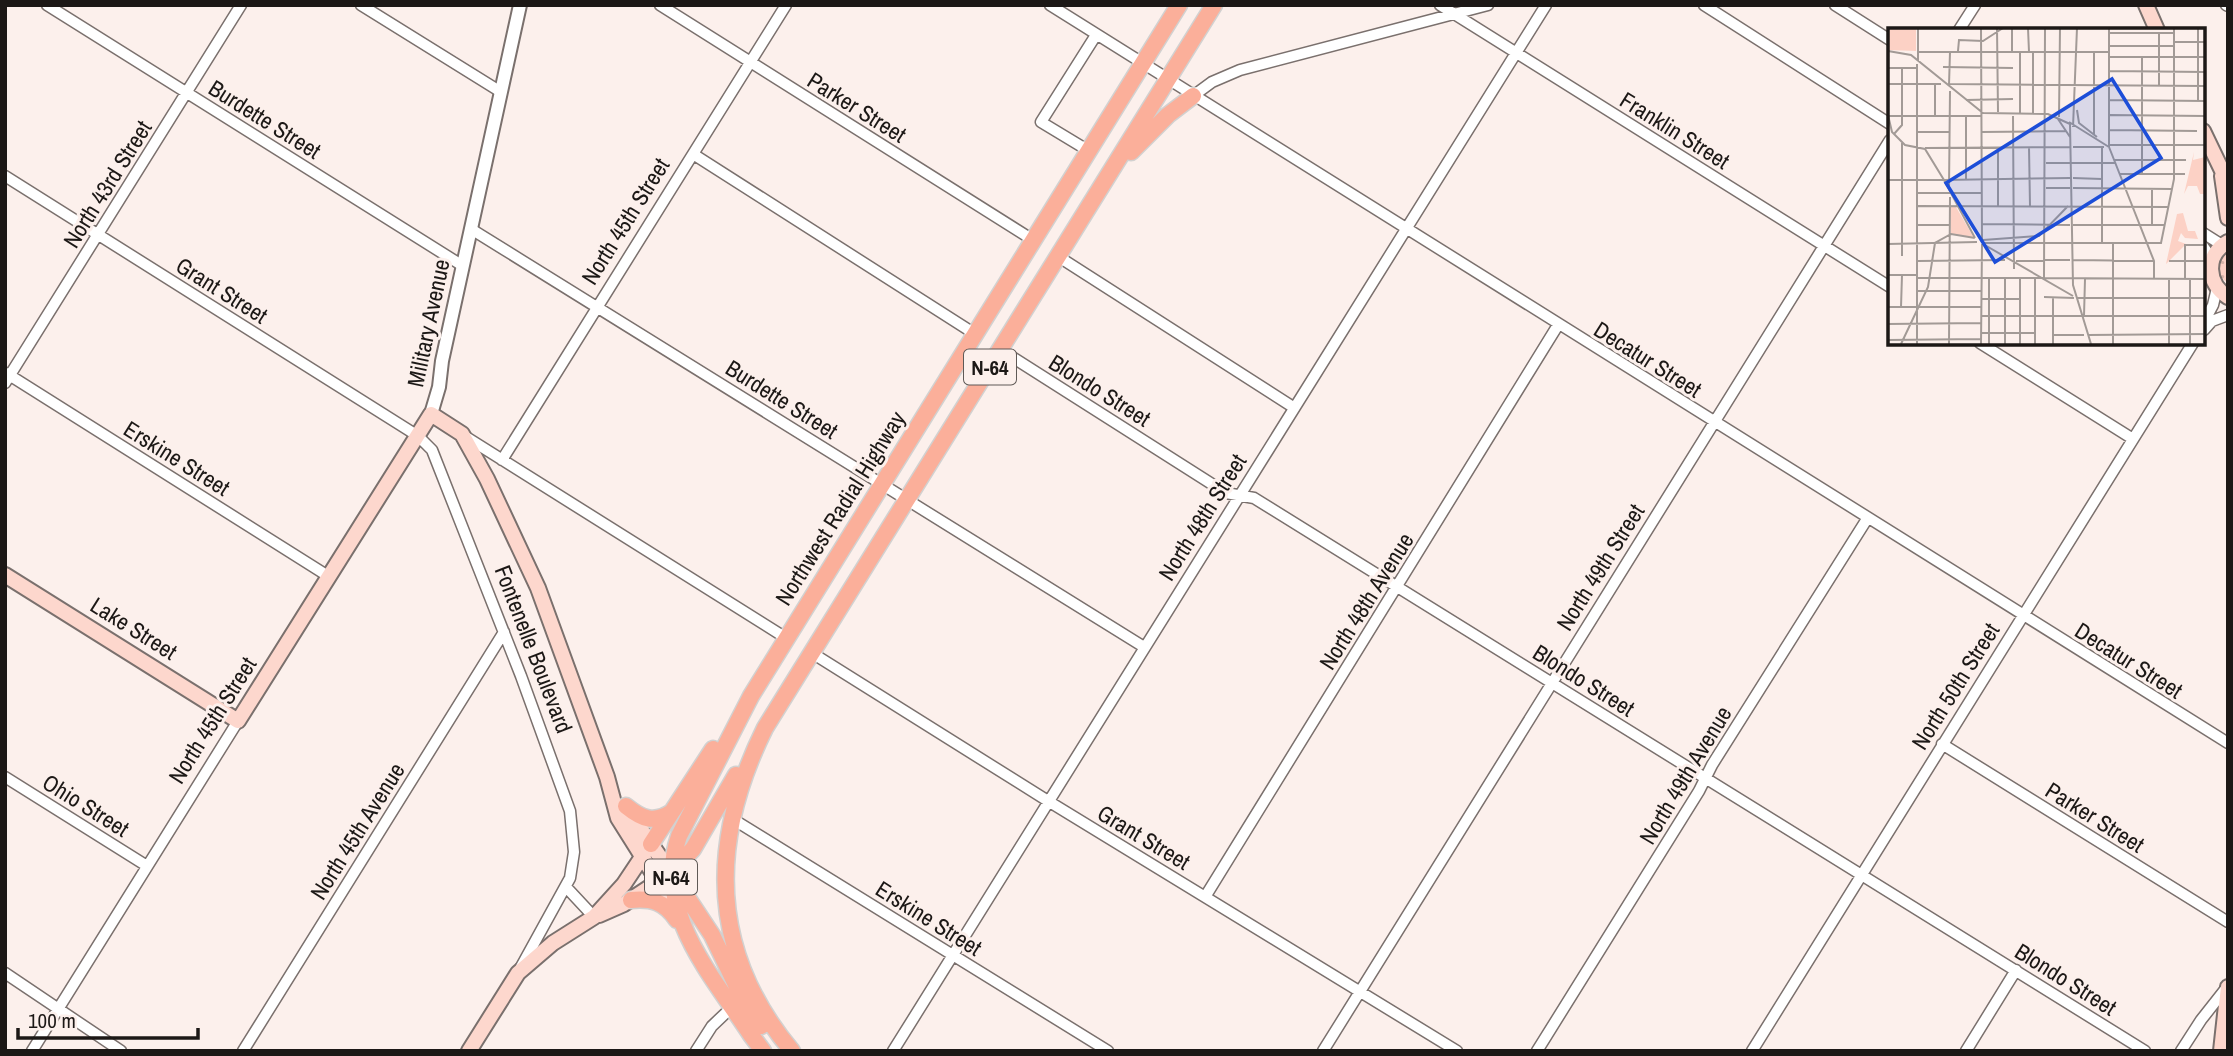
<svg xmlns="http://www.w3.org/2000/svg" width="2233" height="1056" font-family="'Archivo Narrow',sans-serif">
<defs>
<pattern id="grass-dots" width="8" height="8" patternUnits="userSpaceOnUse" patternTransform="scale(1.75)"><rect width="8" height="8" fill="#fcd1c5"/><path d="M2 2h.1M6 6h.1" fill="none" stroke="#d7b3a8" stroke-width="1.8" stroke-linecap="round"/></pattern>
</defs>
<rect width="100%" height="100%" fill="#fcf0ec"/>
<path fill="url(#grass-dots)" d="M 2228,252 L 2228,283 C 2215,275 2216,261 2228,252 Z"/>
<g fill="none" stroke-linecap="round" stroke-linejoin="round">
<defs>
<path id="minor" d="M 47,5 L 463,266
M 361,5 L 501,92
M 660,5 L 1033,240
M 1050,5 L 2228,743
M 1440,5 L 1890,287
M 1704,5 L 1890,124
M 1835,5 L 1890,40
M 2226,5 L 2228,6
M 1959,30 L 1975,5
M 1193,96 L 1212,82 L 1240,70 L 1488,5
M 1089,151 L 1041,122 L 1096,35
M 693,154 L 975,334
M 5,176 L 418,436 L 432,450 L 521,676 L 570,811 L 574,852 L 570,878 L 521,967
M 471,229 L 1144,647
M 2203,233 L 2222,245
M 2203,246 L 2212,259
M 1059,257 L 1293,407
M 2203,324 L 2213,305 L 2217,288
M 2204,330 L 2212,321 L 2228,315
M 1980,343 L 2133,439
M 1001,350 L 1226,493 L 1254,498 L 2145,1051
M 6,373 L 328,576
M 5,383 L 241,5
M 466,437 L 786,638
M 502,460 L 786,5
M 812,653 L 1048,801 L 1457,1051
M 1942,744 L 2228,922
M 5,777 L 147,866
M 731,818 L 1108,1051
M 566,887 L 594,917
M 1205,897 L 1558,325
M 5,973 L 121,1051
M 32,1051 L 238,721
M 243,1051 L 504,632
M 696,1051 L 712,1026 L 732,1007
M 893,1051 L 1546,5
M 1323,1051 L 1890,140
M 1537,1051 L 1699,791 L 1712,765 L 1867,519
M 1752,1051 L 2193,343
M 1966,1051 L 2016,970
M 2181,1051 L 2201,1020 L 2227,987"/>
<path id="tertiary" d="M 431,414 L 439,387 L 442,361 L 520,5"/>
<path id="secondary" d="M 2146,5 L 2157,30
M 2203,131 L 2228,183
M 2222,176 L 2228,218
M 2228,242 C 2204,255 2207,284 2228,297
M 5,575 L 238,721 L 431,414 L 462,434 L 487,479 L 538,588 L 607,777 L 618,818 L 674,907
M 599,915 L 624,904 L 671,873 L 627,809
M 469,1051 L 518,973 L 553,943 L 594,917 L 624,884 L 648,848
M 2221,1051 L 2228,987"/>
<path id="primary" d="M 1131,152 L 1168,115 L 1193,96
M 736,775 L 693,849 L 671,873 L 712,935 L 741,995 L 761,1026
M 626,806 C 642,819 654,824 672,812
M 651,844 L 713,749
M 631,900 C 652,898 665,902 677,920
M 763,1051 L 751,1035 C 712,975 653,912 679,836 L 751,696 L 1179,5
M 792,1051 C 708,951 709,841 765,728 L 1214,5"/>
</defs>
<use href="#minor" stroke="#7a706d" stroke-width="13"/>
<use href="#tertiary" stroke="#7a706d" stroke-width="16"/>
<use href="#secondary" stroke="#7a706d" stroke-width="18"/>
<use href="#primary" stroke="#d2d1d0" stroke-width="19"/>
<use href="#minor" stroke="#fff" stroke-width="10"/>
<use href="#tertiary" stroke="#fff" stroke-width="12"/>
<use href="#secondary" stroke="#fdd7cd" stroke-width="14"/>
<use href="#primary" stroke="#fbaf9a" stroke-width="16"/>
</g>
<g text-anchor="middle" dominant-baseline="central" stroke-width="6" stroke-linejoin="round" paint-order="stroke">
<g fill="#fcf0ec" stroke="#5f5956" stroke-width="2">
<rect x="964" y="349.5" width="52" height="35" rx="5"/>
<rect x="645" y="859.5" width="52" height="35" rx="5"/>
</g>
<g font-size="21" font-weight="bold" fill="#1c1816">
<text x="990" y="367">N-64</text>
<text x="671" y="877">N-64</text>
</g>
<g font-size="23" fill="#1c1816" stroke="#fcf0ec">
<text transform="translate(857 107) rotate(32)">Parker Street</text>
<text transform="translate(265 119) rotate(32)">Burdette Street</text>
<text transform="translate(1675 130) rotate(32)">Franklin Street</text>
<text transform="translate(107 184) rotate(-58)">North 43rd Street</text>
<text transform="translate(625 221) rotate(-58)">North 45th Street</text>
<text transform="translate(222 290) rotate(32)">Grant Street</text>
<text transform="translate(428 323) rotate(-78)">Military Avenue</text>
<text transform="translate(1648 359) rotate(32)">Decatur Street</text>
<text transform="translate(1100 390) rotate(32)">Blondo Street</text>
<text transform="translate(782 399) rotate(32)">Burdette Street</text>
<text transform="translate(177 458) rotate(32)">Erskine Street</text>
<text transform="translate(840 508) rotate(-58)">Northwest Radial Highway</text>
<text transform="translate(1202 517) rotate(-58)">North 48th Street</text>
<text transform="translate(1600 567) rotate(-58)">North 49th Street</text>
<text transform="translate(1366 601) rotate(-58)">North 48th Avenue</text>
<text transform="translate(134 628) rotate(32)">Lake Street</text>
<text transform="translate(534 649) rotate(69)">Fontenelle Boulevard</text>
<text transform="translate(2129 660) rotate(32)">Decatur Street</text>
<text transform="translate(1584 680) rotate(32)">Blondo Street</text>
<text transform="translate(1955 686) rotate(-58)">North 50th Street</text>
<text transform="translate(212 720) rotate(-58)">North 45th Street</text>
<text transform="translate(1685 775) rotate(-59)">North 49th Avenue</text>
<text transform="translate(86 805) rotate(32)">Ohio Street</text>
<text transform="translate(2095 817) rotate(32)">Parker Street</text>
<text transform="translate(357 831) rotate(-58)">North 45th Avenue</text>
<text transform="translate(1144 837) rotate(31)">Grant Street</text>
<text transform="translate(929 918) rotate(32)">Erskine Street</text>
<text transform="translate(2066 979) rotate(32)">Blondo Street</text>
</g>
</g>
<g transform="translate(1888 28)">
<rect width="317" height="317" fill="#fcf0ec"/>
<path d="M 306,124 L 305,132 L 317,129 L 317,166 L 312,166 L 309,158 L 300,158 L 296,166 ZM 295,185 L 300,203 L 307,203 L 310,211 L 297,210 L 293,205 L 290,213 L 298,216 L 278,236 L 289,186 Z" fill="#fcd1c5"/>
<path d="M 0,0 L 28,0 L 28,23 L 0,22 ZM 62,179 L 68,179 L 86,210 L 63,206 Z" fill="#fcd1c5"/>
<path fill="none" stroke="#a29a96" stroke-width="2" d="M 93,0 L 94,212M 109,0 L 110,84M 124,0 L 124,24M 140,0 L 141,24M 221,0 L 221,87M 221,5 L 285,5M 271,5 L 271,58M 286,14 L 317,14M 221,18 L 286,18M 0,23 L 23,27 L 95,85 L 160,86 L 182,96 L 185,257 L 203,316M 70,23 L 71,12 L 95,13 L 115,0M 31,24 L 221,24M 132,24 L 132,86M 145,24 L 145,86M 206,25 L 206,106M 221,29 L 317,29M 254,29 L 254,146M 30,33 L 30,0M 55,39 L 125,40M 0,40 L 30,40M 221,43 L 317,44M 0,56 L 53,56M 47,56 L 47,88M 62,56 L 317,58M 61,57 L 62,24M 78,72 L 125,71M 221,72 L 317,73M 310,73 L 310,0M 189,82 L 191,95 L 209,109M 0,87 L 4,104 L 17,117 L 37,121 L 56,152 L 182,150M 1,88 L 93,88M 78,88 L 78,152M 125,88 L 126,241M 171,89 L 172,0M 170,91 L 182,109M 181,94 L 221,119 L 221,87 L 317,88M 185,99 L 189,0M 221,102 L 309,103M 30,104 L 62,104M 93,104 L 178,103M 6,106 L 14,97 L 14,40M 221,117 L 317,117M 141,119 L 142,178M 185,119 L 216,119M 221,119 L 266,233 L 266,250M 37,120 L 182,119M 110,120 L 110,178M 226,132 L 298,132M 158,135 L 227,135M 231,146 L 297,146M 185,150 L 214,151M 0,152 L 56,152 L 87,210M 61,160 L 62,63M 158,160 L 182,160M 185,160 L 284,161M 30,165 L 94,165M 30,178 L 280,179M 94,196 L 182,197M 30,197 L 62,197M 185,197 L 277,197M 264,197 L 264,161M 95,212 L 151,208 L 180,178M 96,215 L 273,215 L 286,151 L 286,0M 214,215 L 214,119M 0,216 L 89,214M 95,216 L 185,268M 14,228 L 14,115M 157,232 L 182,232M 185,232 L 266,233M 30,233 L 117,232M 128,233 L 157,233M 281,233 L 317,233M 0,247 L 29,247M 30,250 L 156,250 L 157,0M 117,250 L 117,316M 132,250 L 132,316M 156,250 L 317,251M 297,251 L 297,217 L 317,217M 29,263 L 93,263M 156,269 L 186,270M 165,270 L 165,316M 189,270 L 317,270M 93,271 L 132,271M 0,279 L 93,279M 13,279 L 14,247M 93,288 L 317,288M 196,288 L 197,251M 0,296 L 93,295M 93,305 L 147,305M 165,307 L 196,307M 200,307 L 317,306M 0,312 L 93,311M 13,316 L 40,259 L 47,215 L 63,206 L 87,210M 29,316 L 29,36M 61,316 L 62,169M 93,316 L 94,216M 101,316 L 101,250M 147,316 L 147,250M 225,316 L 225,215M 281,316 L 281,252M 302,316 L 302,252"/>
<path fill="#1d4ed8" fill-opacity="0.15" stroke="#1d4ed8" stroke-width="3.5" d="M 224,51 L 273,130 L 107,234 L 58,155 Z"/>
<rect width="317" height="317" fill="none" stroke="#1c1816" stroke-width="3.5"/>
</g>
<rect width="2233" height="1056" fill="none" stroke="#1c1816" stroke-width="14"/>
<path d="M18 1028v10h180v-10" fill="none" stroke="#1c1816" stroke-width="3.5"/>
<text x="28" y="1028" font-size="21" fill="#1c1816" stroke="#fcf0ec" stroke-width="5" paint-order="stroke">100 m</text>
</svg>
